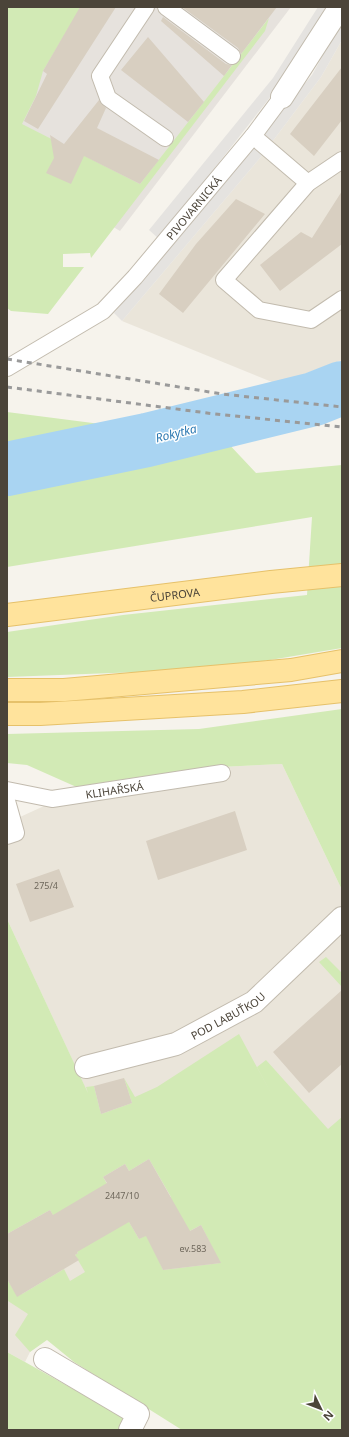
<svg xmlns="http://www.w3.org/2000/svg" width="349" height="1437" font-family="'Noto Sans',sans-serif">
<rect width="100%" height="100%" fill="#f6f3ec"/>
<path fill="#eae5da" d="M 342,40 L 342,360 L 277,384 L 122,321 L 260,158 L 321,77 Z
M 282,764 L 342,890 L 342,1222 L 47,1339 L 30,1352 L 25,1362 L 7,1352 L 7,1146 L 90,1098 L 7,919 L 7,823 L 81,789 L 112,781 L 200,768 Z"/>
<path fill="#e6e2dd" d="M 71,7 L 291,7 L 120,231 L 7,162 L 7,115 Z"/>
<path fill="#d2eab5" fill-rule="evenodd" d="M 7,7 L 81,7 L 43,71 L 36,96 L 22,124 L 140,184 L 269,18 L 265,31 L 91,258 L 90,253 L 63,254 L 63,267 L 84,267 L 48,314 L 11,311 L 7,308 Z
M 7,412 L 225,440 L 256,473 L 342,465 L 342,648 L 264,661 L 165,671 L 7,677 L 7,632 L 123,615 L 307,595 L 312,517 L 7,567 Z
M 342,709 L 342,890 L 282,764 L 200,768 L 112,781 L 81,789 L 27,765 L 7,763 L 7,734 L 199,729 Z
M 7,919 L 88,1093 L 86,1087 L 94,1086 L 101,1114 L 132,1103 L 124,1078 L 135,1097 L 157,1087 L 239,1034 L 272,1095 L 257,1067 L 266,1060 L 328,1129 L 342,1117 L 342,1430 L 182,1430 L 74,1362 L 47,1340 L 30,1352 L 15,1335 L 28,1314 L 8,1301 L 7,1302 L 7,1279 L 13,1289 L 17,1287 L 22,1294 L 64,1269 L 70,1281 L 85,1272 L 75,1255 L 78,1253 L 64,1229 L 62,1231 L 50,1210 L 7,1234 ZM 149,1159 L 171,1197 L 150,1209 L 161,1227 L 139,1239 L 103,1177 L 125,1164 L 129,1171 ZM 201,1225 L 220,1263 L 163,1270 L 160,1263 L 163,1245 Z
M 326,957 L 342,973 L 342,987 L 319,962 Z
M 7,1352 L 25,1362 L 146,1430 L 7,1430 Z"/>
<path fill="#e5e3e0" d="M 318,7 L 329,7 L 282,82 L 159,239 L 149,230 L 273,78 Z
M 342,21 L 342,40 L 321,77 L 260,158 L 122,321 L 114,313 L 312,75 Z"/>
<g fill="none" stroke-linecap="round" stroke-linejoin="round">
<path stroke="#a9d4f2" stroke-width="54" d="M 7,469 L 147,440 L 314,399 L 342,388"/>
</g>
<path fill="#d8cfc1" d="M 80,7 L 116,7 L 38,129 L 24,121 L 47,74 L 43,71 Z
M 182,7 L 277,7 L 241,54 L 238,48 Z
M 163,17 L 226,64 L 232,65 L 224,76 L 161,21 Z
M 148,37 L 204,102 L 188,122 L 121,70 Z
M 342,67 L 342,120 L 314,156 L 290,134 Z
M 99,100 L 106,108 L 97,128 L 159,160 L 140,184 L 84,156 L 71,184 L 46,173 L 54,158 L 50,135 L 64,144 Z
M 342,191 L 342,244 L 280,291 L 260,265 L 301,232 L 312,238 Z
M 236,199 L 265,214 L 183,313 L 159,294 L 196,244 Z
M 235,811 L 247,850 L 158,880 L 146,841 Z
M 59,869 L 74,907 L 30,922 L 16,884 Z
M 342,990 L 342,1064 L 309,1093 L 273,1052 Z
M 124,1078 L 132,1103 L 101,1114 L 94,1086 Z
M 149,1159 L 190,1231 L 201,1225 L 221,1263 L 163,1270 L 146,1236 L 139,1239 L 129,1222 L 77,1252 L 78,1253 L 75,1255 L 79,1260 L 17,1297 L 7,1279 L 7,1234 L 50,1210 L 53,1215 L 107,1183 L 103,1177 L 125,1164 L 129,1171 Z"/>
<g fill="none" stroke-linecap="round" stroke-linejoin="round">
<defs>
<g id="service">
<path d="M 146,7 L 100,76 L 108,98 L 165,138"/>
<path d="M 166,7 L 232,56"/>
<path d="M 253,136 L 308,183"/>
<path d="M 342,160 L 308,183 L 224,280 L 259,310 L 311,320 L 342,299"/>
<path id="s1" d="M 7,368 L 103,311 L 135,277 L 253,136 L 282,97"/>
<path id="s2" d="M 7,790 L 52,799 L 222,773"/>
<path d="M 7,801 L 16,833 L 7,836"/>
</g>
<g id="minor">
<path d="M 282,97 L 340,7"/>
<path id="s3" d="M 86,1067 L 176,1044 L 254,1002 L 342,918"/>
<path d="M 45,1359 L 138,1414 L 130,1430"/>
</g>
<g id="primary">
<path id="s4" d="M 7,615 L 271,582 L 342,575"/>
<path d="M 7,690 L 64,690 L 291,670 L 342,661"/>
<path d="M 7,714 L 40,714 L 243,702 L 342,691"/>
</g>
</defs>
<use href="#service" stroke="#c2bbae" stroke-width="18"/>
<use href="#minor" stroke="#c2bbae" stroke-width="24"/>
<use href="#primary" stroke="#e6c16a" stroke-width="24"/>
<use href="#service" stroke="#fff" stroke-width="16"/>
<use href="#minor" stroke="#fff" stroke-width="22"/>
<use href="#primary" stroke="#ffe39c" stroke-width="22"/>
<path stroke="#9a9a9a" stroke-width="3" stroke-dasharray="5 5" stroke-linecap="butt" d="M 7,359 L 222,394 L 342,407
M 7,387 L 215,414 L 342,427"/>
</g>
<g text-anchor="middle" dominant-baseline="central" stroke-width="3" stroke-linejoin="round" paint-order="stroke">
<g font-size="9" fill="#6e675b">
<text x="46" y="885">275/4</text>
<text x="122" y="1195">2447/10</text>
<text x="193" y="1248">ev.583</text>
</g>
<g font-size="11" fill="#4b4439" stroke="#fff">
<text stroke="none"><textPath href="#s1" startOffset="249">PIVOVARNICKÁ</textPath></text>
<text stroke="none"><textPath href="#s4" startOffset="169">ČUPROVA</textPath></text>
<text stroke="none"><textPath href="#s2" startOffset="109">KLIHAŘSKÁ</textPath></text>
<text stroke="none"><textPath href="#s3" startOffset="152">POD LABUŤKOU</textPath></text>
</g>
<g font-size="12" font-style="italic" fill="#2e7ab2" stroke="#fff">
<text transform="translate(176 433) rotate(-14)">Rokytka</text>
</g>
</g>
<rect width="349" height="1437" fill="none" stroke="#4b4439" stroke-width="16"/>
<g transform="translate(321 1409) rotate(133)" stroke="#ffffff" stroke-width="3" paint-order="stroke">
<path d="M0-3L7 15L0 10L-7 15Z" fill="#4b4439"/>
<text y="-6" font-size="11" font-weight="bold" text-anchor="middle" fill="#4b4439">N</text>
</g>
</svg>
